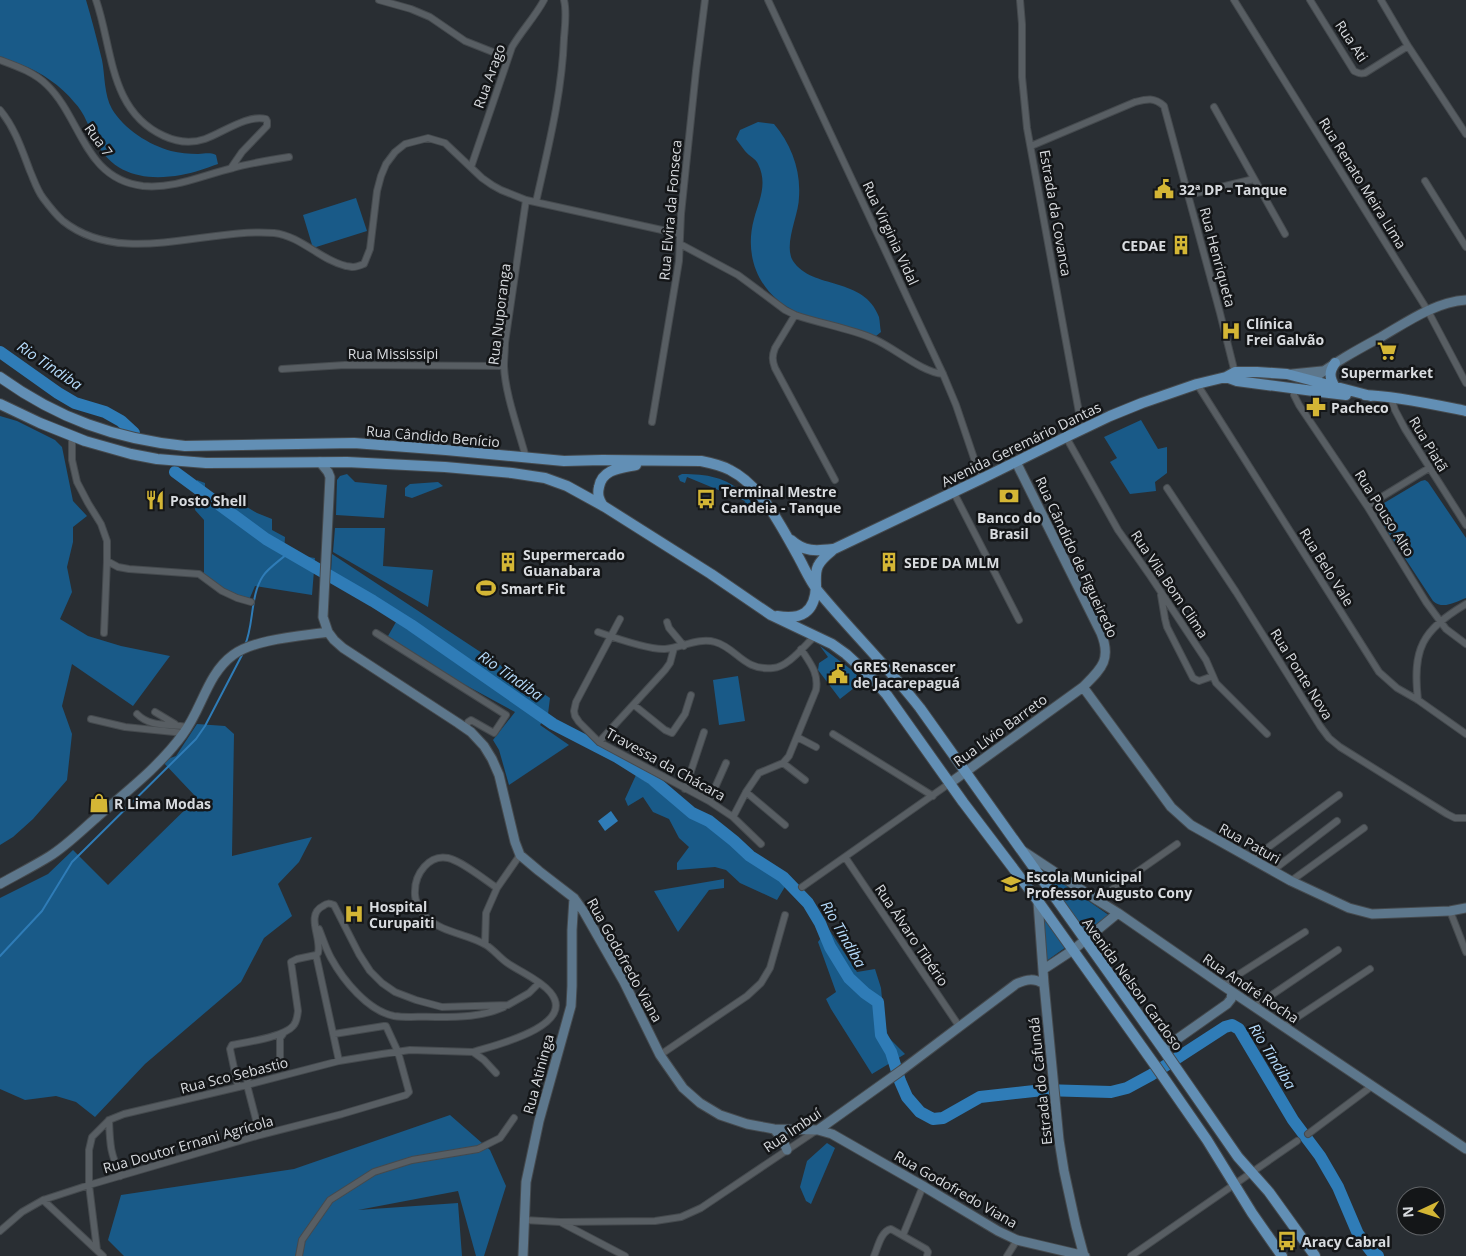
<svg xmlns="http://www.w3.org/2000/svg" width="1466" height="1256" font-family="'Open Sans',sans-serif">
<rect width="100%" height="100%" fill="#292e33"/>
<path fill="#195a88" d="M 0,0 L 86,0 C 92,20 97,40 102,60 C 105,75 104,95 112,109 C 124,129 149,145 171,151 C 179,153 189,154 198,154 C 205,154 209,152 216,155 L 218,164 C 206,168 194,173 181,175 C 147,181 114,176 96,142 C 89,128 85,113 74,102 C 61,86 41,72 22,65 C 15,62 7,60 0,58 Z
M 758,122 L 774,124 C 791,144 801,170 799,197 C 799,215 783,245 793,261 C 812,290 864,276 879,317 C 880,322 880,328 881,332 L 876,336 C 859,331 842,326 825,321 C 817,318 807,316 799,313 C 761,297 743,259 754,219 C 759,200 768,184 758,164 C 756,159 749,156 745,151 C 742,147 739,143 736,139 L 740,130 Z
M 356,198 L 367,231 L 313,248 L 303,215 Z
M 0,416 L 17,421 L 55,440 L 62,447 L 73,501 L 87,516 L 73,527 L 73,542 L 67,567 L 72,592 L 60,619 L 88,636 L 121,646 L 170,656 L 133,706 L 72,664 L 62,706 L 72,734 L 67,780 L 33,819 L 13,837 L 0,845 Z
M 1141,420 L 1158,449 L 1167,447 L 1167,473 L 1155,482 L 1156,491 L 1130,494 L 1110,462 L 1117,458 L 1104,437 Z
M 347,474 L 355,482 L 387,485 L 384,518 L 336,515 L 337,480 L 340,476 Z
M 682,474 C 707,474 726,477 744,494 C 749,499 752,501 751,507 L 743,506 L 745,501 L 687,477 L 685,483 L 680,481 L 678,476 Z
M 197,480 L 205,483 L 205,490 L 216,498 L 240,503 L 257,513 L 272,519 L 272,530 L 285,537 L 284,553 L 315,558 L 312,595 L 255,586 L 249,600 L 223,590 L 204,574 L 204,520 L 195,510 Z
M 1425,480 L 1428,482 L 1466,538 L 1466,598 C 1455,602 1443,610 1433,601 L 1378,517 L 1377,511 L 1379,506 L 1421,481 Z
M 438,482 L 443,486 L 412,498 L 405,496 L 405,488 L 410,484 Z
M 335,528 L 385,528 L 383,566 L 433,570 L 428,607 L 333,552 Z
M 332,554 L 550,698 L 548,714 L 540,725 L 569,745 L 509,785 L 499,750 L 493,740 L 515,712 L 447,675 L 388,636 L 400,615 L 331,572 Z
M 820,646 L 853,671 L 863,681 L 840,699 L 818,670 L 819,663 L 828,657 Z
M 738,676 L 745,721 L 719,725 L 713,680 Z
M 197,724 L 225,726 L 234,734 L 232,856 L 312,837 L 299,862 L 278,884 L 292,916 L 264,938 L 241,982 L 145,1064 L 95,1117 L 76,1102 L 56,1096 L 25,1100 L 0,1089 L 0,898 L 48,874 L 73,850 L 108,885 L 197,798 L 162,761 L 176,756 Z
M 636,775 L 727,838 L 749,859 L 778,877 L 786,885 L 777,900 L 740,883 L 726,870 L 715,867 L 677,870 L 677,863 L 689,847 L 679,838 L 669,819 L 653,812 L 643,797 L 628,806 L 625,799 Z
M 1041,868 L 1110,916 L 1086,935 Z
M 724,879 L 724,888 L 709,890 L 678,932 L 654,891 Z
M 1041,910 L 1066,947 L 1045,962 Z
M 828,928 L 857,972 L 875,969 L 881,988 L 884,1020 L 888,1037 L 905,1054 L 872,1074 L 831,1009 L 826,999 L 836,992 L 818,942 Z
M 450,1115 L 490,1150 L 506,1186 L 484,1256 L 476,1256 L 458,1191 L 358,1210 L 458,1203 L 462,1256 L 124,1256 L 108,1240 L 121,1195 L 294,1169 Z
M 827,1143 L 835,1148 L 811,1204 L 806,1201 L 800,1187 L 807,1161 Z"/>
<path fill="#2f7cb7" d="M 611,811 L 618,821 L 605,831 L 598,821 Z"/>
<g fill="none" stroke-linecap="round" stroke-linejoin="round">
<path stroke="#2f7cb7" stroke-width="2" d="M 245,645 C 254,625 250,595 263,576 C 268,568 282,559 289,552
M 0,956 L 42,911 L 72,862 L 196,739 L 205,726 L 242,655"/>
<path stroke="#2f7cb7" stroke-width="12" d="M 0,352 L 58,393 L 75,403 L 105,412 L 121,421 L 134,433
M 175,472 L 266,539 L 373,601 L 411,625 L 553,724 L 617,757 L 652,779 L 692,813 L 709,821 L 734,841 L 750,856 L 783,877 L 808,903 L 820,923 L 830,947 L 849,978 L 865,993 L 878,1002 L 881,1035 L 891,1052 L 900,1081 L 907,1097 L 920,1112 L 933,1119 L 943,1118 L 980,1097 L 1043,1090 L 1111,1092 L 1127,1088 L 1151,1075 L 1225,1027 L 1232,1025 L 1239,1029 L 1293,1120 L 1320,1156 L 1338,1187 L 1358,1234 L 1371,1251 L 1378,1256"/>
<defs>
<path id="street" d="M 96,0 C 113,49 109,111 164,136 C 177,142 190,144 205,139 C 222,133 248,114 266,119 L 267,121 L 267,126 L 242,152 L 231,168
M 379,0 L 411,9 L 430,17 L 465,41 L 508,58
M 768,0 L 943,374 L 956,405 L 981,479
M 1020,0 L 1022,24 L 1022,77 L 1027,128 L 1082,429
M 1234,0 L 1428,311 L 1466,383
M 1310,0 L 1354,71 C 1358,73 1360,74 1365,73 L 1408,46
M 1381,0 L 1408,46 L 1466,134
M 0,60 C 16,66 34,72 47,85 C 82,119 84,179 143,186 C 175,189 203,175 233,168 C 251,163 270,160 289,157
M 1214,107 L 1285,234
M 0,110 C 15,128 22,150 30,171 C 34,180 37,190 43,198 C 49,206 56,215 63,221 C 122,268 207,227 274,233 C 301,236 320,260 346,266 C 348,266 351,267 353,267 C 357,267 361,265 364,264 L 370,249 L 377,191 L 381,176 L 386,164 L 395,152 L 405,144 L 428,138 L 445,143 L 482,178 L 492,185 L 501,190 L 526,200 L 680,234
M 1031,146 L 1135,102 C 1147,99 1154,97 1164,106 L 1220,313 L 1235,373
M 471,167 L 512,47 C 522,30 535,17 544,0
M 1425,181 L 1466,247
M 1188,195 L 1254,179
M 526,200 L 505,343 C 505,351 504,359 504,366 C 505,394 519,431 526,458
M 536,202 C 548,148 562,94 564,38 C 565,26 567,12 564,0
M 680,244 L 738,275 L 785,310 L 795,315 C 821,324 849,328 874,339 C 895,348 921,372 943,374
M 795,315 L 775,348 C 772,356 772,360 775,368 L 835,480
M 282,369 L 345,365 L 504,366
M 1197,384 L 1379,672 L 1397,688 L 1418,700 L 1466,734
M 1294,388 L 1294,395 L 1299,405 L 1367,506 L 1426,602 L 1446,629 L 1466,644
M 1391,398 L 1395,410 L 1405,429 L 1466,525
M 652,422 L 679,261 L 681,214 L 696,71 L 705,0
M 72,436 L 72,460 L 77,482 L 88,503 L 101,524 L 107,541 L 107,561 L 104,633
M 1066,437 L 1118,530 L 1151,577 L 1206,660 L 1216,683 L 1267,734
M 1167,488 L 1236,592 L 1320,726 L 1329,738 L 1340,747 L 1447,814 L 1455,818 L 1466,818
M 954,493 L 1019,620
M 1367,506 L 1429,468
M 107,561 L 118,567 L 129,569 L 199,574 L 222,591 L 237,598 L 251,602
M 1161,595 L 1165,619 L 1167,627 L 1193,678 L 1199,681 L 1213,676
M 620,619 L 576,702 L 574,711 L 575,716 L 579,722 L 599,742 L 709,801 L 733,817 L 761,844
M 667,622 L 669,628 L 684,646
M 598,632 C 615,638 649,650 665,649 C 681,648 699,637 715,642 C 737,648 743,671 773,668 C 788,667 804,646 815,636
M 376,633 L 506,715 L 494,733 L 471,720 L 468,722 L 466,729
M 1418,700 C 1412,649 1422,630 1466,604
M 634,705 L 665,730 L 672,733 L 685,714 L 691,695
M 155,712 L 175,724
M 137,714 C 151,728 169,723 187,727
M 91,719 L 125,727 L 184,733
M 833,734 L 933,796
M 797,737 L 816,747
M 599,742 L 665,670 L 670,663 L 674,648
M 783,763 L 805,780
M 685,789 L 704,732
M 746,792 L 785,825
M 709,801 L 726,763
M 733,817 L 746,792 L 759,773 L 783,763 L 789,756 L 816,690 C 819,673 810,663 801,649
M 845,857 L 959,1026
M 1251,860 L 1339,795
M 1272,871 L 1337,821
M 1291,881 L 1364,828
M 802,887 L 950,783
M 1097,900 L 1177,844
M 1450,911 L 1466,952
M 319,929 C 323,939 326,949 331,958 C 343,980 368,1011 394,1016 C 407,1018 423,1016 436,1017 C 460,1017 482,1017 504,1007
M 485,944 L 486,913 L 497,888
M 316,955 L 339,1061
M 1222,985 L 1305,932
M 1254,1007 L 1338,950
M 1284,1026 L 1370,969
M 473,1052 C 492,1046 579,1026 550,992 C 539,979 520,972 506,962 C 499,957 493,949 486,945 C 468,934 443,933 427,918 C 420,912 414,900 415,891 C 415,874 429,854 448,858 C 462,861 485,880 497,888 L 520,855
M 660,1055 L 747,996 L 761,983 L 770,968 L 785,915
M 238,1087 L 230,1049 L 232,1045 C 247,1042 284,1037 293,1026 C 297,1022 297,1017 298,1011 L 291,962 L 297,959 L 316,955 L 318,953 C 322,938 305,915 323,906 C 327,903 329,903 334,905 L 359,954 L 370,971 L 382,983 L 395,992 L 416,1000 L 442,1007 L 508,1005 L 529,993 L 539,983
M 109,1120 C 110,1145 110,1153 121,1176
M 1308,1134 L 1372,1086
M 260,1135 L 247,1085 L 248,1076 L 254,1071 L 277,1067 L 280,1064 L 280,1038 L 283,1034
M 43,1200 L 103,1256
M 524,1220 L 560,1222 L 655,1221 L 681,1217 L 701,1208 L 817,1130
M 562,1223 L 625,1256
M 0,1231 L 22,1212 L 43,1200 L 89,1185 L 260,1135 L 342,1114 L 406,1095 L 409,1092 L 398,1052 L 386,1026 L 384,1026 L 334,1034
M 903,1235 L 923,1186
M 97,1250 L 89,1185 L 89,1150 L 92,1137 L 109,1120 L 124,1114 L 247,1085 L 339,1061 L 382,1054 L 410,1050 L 473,1052 L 484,1060 L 496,1073
M 299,1256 L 302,1240 L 330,1200 L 374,1172 L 412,1160 L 478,1149 L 500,1138 L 514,1118
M 874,1256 C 878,1247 881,1231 891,1229 L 926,1249 L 928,1252 L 927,1256
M 1007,1256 L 1017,1240
M 1131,1256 L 1297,1141"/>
<path id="secondary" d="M 1292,374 L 1322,371
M 1312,380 C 1333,363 1357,350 1381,337 C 1407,322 1435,302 1466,300
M 320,462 L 328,472 L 330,477 L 323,617 L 328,632 L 334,640 L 343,648 L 458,723 L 471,732 L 484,746 L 492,759 L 499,775 L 515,842 L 520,855 L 539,871 L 574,898 L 584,912 L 624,982 L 660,1055 L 683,1088 L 700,1103 L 720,1115 L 747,1124 L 774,1129 L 818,1130 L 832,1134 L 923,1186 L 998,1231 L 1017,1240 L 1085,1256
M 1083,687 L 1171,807 L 1191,825 L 1291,881 L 1349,908 L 1372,914 L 1450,911 L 1466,908
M 950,783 L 1083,687 C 1101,669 1112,660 1101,633 L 1016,462
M 1023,851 L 1097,900 L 1118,913 L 1222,985 L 1466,1149
M 0,884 C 16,875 34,866 50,856 C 66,846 81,831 96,818 C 126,792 160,766 183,734 C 202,709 207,674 233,655 C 254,639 302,636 328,632
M 1038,902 L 1044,984 L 1059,1140 L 1064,1171 L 1076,1226 L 1084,1256
M 1044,969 L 1073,950 L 1118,913
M 1163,1049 L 1227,1004 L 1231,999 L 1232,992
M 774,1129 L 782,1138 L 787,1150
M 818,1130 L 902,1070 L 1016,984 C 1027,979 1034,978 1044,984
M 523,1256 L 526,1182 L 539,1121 L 571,1006 L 572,986 L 572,930 L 574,898"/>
<path id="primary" d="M 0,377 C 57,418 115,439 185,446 L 354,443 L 446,450 L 564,461 L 602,460 L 701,461 C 711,463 721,465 730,470 C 762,486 782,528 799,558 C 805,569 810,581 818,591 C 851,631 888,667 920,708 L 1163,1049 L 1238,1157 L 1269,1192 L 1315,1256
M 1226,377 L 1237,381 L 1321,392 L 1346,395
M 1335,387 C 1329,377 1329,372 1335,363
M 1365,395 C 1396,396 1436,405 1466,411
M 0,404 L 40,423 L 85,441 L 131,454 L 157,459 L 206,463 L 347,462 L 445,467 L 512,473 L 545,478 L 567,486 L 605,507 L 711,574 L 771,615 L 832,644 L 846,654 L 872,678 L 887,695 L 963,802 L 1038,901 L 1157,1068 L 1207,1140 L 1252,1213 L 1282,1256
M 603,506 C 599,500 597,495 599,487 C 602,469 621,468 636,465
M 791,540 C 804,552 816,551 833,549
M 777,616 C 801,620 815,613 816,586 C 816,580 815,572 818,566 C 821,559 828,554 834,549 L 981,479 L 1066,437 L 1110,416 L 1142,403 L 1197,384 L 1226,377 L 1235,372 L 1257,372 L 1287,374 L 1371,396"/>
</defs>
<use href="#street" stroke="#454a4e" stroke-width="8"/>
<use href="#secondary" stroke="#454a4e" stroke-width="11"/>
<use href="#primary" stroke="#454a4e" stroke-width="12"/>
<use href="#street" stroke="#585e63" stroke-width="6"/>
<use href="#secondary" stroke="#5d778c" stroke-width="9"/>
<use href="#primary" stroke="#628fb5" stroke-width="10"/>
</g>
<defs>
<symbol id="civic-bare" viewBox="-9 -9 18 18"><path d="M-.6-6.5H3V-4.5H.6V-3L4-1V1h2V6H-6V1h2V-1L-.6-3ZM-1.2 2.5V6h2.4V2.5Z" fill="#d4b635" stroke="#141618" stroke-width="2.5" paint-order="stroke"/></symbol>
<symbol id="building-bare" viewBox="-9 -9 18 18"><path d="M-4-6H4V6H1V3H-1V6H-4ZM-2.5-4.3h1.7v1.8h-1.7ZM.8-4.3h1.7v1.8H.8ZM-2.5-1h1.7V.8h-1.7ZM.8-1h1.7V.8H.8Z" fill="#d4b635" stroke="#141618" stroke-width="2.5" paint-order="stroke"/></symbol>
<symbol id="hospital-bare" viewBox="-9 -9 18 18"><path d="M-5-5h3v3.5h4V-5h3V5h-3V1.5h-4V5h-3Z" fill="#d4b635" stroke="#141618" stroke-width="2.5" paint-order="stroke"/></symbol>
<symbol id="supermarket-bare" viewBox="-9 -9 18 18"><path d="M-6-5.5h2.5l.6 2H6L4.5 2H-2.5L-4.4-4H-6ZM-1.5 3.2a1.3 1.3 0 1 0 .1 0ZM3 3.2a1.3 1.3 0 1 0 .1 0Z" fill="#d4b635" stroke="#141618" stroke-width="2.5" paint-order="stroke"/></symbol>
<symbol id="pharmacy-bare" viewBox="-9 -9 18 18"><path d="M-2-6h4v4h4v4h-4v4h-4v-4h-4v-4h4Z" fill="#d4b635" stroke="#141618" stroke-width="2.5" paint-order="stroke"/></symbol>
<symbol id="bank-bare" viewBox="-9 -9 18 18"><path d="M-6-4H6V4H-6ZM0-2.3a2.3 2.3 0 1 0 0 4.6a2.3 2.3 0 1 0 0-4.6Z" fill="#d4b635" stroke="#141618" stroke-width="2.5" paint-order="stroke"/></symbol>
<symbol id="bus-bare" viewBox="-9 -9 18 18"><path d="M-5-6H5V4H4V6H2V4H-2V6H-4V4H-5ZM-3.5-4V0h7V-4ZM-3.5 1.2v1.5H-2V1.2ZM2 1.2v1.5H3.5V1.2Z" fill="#d4b635" stroke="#141618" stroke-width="2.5" paint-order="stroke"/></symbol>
<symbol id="restaurant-bare" viewBox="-9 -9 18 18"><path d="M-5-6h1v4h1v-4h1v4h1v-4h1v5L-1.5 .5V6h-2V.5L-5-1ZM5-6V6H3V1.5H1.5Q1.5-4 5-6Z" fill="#d4b635" stroke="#141618" stroke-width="2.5" paint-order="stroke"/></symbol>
<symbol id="stadium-bare" viewBox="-9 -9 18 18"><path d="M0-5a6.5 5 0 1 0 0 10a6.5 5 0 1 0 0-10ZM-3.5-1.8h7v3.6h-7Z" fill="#d4b635" stroke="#141618" stroke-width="2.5" paint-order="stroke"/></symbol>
<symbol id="shop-bare" viewBox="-9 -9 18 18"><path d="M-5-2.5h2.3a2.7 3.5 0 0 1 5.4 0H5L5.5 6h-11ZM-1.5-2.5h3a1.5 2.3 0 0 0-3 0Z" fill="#d4b635" stroke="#141618" stroke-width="2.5" paint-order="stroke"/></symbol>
<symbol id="school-bare" viewBox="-9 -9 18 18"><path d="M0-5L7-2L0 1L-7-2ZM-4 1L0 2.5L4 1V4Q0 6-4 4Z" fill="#d4b635" stroke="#141618" stroke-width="2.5" paint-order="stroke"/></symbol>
</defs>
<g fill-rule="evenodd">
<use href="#civic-bare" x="1150" y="175" width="28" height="28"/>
<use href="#building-bare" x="1167" y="231" width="28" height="28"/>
<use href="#hospital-bare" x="1217" y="317" width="28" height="28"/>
<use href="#supermarket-bare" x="1373" y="337" width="28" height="28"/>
<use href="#pharmacy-bare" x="1302" y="393" width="28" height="28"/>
<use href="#bank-bare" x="995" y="482" width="28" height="28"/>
<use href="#bus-bare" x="692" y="485" width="28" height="28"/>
<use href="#restaurant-bare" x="141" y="486" width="28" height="28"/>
<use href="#building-bare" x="494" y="548" width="28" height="28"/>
<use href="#building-bare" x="875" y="548" width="28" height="28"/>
<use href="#stadium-bare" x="472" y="574" width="28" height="28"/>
<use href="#civic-bare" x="824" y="660" width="28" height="28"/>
<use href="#shop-bare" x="85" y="789" width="28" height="28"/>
<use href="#school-bare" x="997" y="870" width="28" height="28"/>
<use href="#hospital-bare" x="340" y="900" width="28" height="28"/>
<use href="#bus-bare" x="1273" y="1227" width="28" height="28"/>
</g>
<g text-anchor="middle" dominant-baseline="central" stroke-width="5" stroke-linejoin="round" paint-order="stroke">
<g font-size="14" fill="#d8dbdf" stroke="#141618">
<text transform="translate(1352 41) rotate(56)">Rua Ati</text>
<text transform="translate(489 76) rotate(-70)">Rua Arago</text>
<text transform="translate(99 140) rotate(54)">Rua 7</text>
<text transform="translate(1363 183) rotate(58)">Rua Renato Meira Lima</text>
<text transform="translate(670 210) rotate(-85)">Rua Elvira da Fonseca</text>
<text transform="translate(1056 213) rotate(80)">Estrada da Covanca</text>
<text transform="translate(891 233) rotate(65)">Rua Virginia Vidal</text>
<text transform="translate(1218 257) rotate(75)">Rua Henriqueta</text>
<text transform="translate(499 314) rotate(-83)">Rua Nuporanga</text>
<text x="393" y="353">Rua Mississipi</text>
<text transform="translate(433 436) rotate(5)">Rua Cândido Benício</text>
<text transform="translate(1021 444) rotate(-26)">Avenida Geremário Dantas</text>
<text transform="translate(1429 444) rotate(59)">Rua Piatã</text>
<text transform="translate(1385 513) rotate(58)">Rua Pouso Alto</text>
<text transform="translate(1077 557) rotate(65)">Rua Cândido de Figueiredo</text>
<text transform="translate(1327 567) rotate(58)">Rua Belo Vale</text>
<text transform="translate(1170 584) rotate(56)">Rua Vila Bom Clima</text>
<text transform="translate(1302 674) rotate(58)">Rua Ponte Nova</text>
<text transform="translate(1000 730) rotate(-36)">Rua Lívio Barreto</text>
<text transform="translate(666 764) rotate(29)">Travessa da Chácara</text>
<text transform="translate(1250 843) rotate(29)">Rua Paturi</text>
<text transform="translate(912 935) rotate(56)">Rua Álvaro Tibério</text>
<text transform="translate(625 960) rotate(61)">Rua Godofredo Viana</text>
<text transform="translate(1133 984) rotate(54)">Avenida Nelson Cardoso</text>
<text transform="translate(1251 988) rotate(34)">Rua André Rocha</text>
<text transform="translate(538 1074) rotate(-75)">Rua Atininga</text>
<text transform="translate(234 1075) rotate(-14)">Rua Sco Sebastio</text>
<text transform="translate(1040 1081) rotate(-96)">Estrada do Cafundá</text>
<text transform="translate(792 1130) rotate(-34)">Rua Imbuí</text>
<text transform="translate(188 1144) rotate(-16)">Rua Doutor Ernani Agrícola</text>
<text transform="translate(956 1189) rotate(30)">Rua Godofredo Viana</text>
</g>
<g font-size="14" font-weight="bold" fill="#d8dbdf" stroke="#141618" text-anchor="start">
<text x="1179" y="189">32ª DP - Tanque</text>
<text x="1166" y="245" text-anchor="end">CEDAE</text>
<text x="1246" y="323">Clínica<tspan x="1246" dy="16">Frei Galvão</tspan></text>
<text x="1387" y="372" text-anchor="middle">Supermarket</text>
<text x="1331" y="407">Pacheco</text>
<text x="721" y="491">Terminal Mestre<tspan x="721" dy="16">Candeia - Tanque</tspan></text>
<text x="170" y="500">Posto Shell</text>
<text x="1009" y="517" text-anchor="middle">Banco do<tspan x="1009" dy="16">Brasil</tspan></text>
<text x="523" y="554">Supermercado<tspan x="523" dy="16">Guanabara</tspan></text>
<text x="904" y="562">SEDE DA MLM</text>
<text x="501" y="588">Smart Fit</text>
<text x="853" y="666">GRES Renascer<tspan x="853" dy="16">de Jacarepaguá</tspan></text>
<text x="114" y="803">R Lima Modas</text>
<text x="1026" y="876">Escola Municipal<tspan x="1026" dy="16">Professor Augusto Cony</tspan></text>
<text x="369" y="906">Hospital<tspan x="369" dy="16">Curupaiti</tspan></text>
<text x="1302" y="1241">Aracy Cabral</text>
</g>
<g font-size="15" font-style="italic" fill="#b5dafa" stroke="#141618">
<text transform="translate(50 365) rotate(34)">Rio Tindiba</text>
<text transform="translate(511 675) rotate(35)">Rio Tindiba</text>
<text transform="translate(844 934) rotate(60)">Rio Tindiba</text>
<text transform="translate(1273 1056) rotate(58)">Rio Tindiba</text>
</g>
</g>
<g transform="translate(1421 1211) rotate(266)"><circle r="24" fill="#141618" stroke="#626568"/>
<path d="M0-4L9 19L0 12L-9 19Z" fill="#d4b635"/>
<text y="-8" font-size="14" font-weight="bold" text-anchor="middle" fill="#d8dbdf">N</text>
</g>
</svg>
